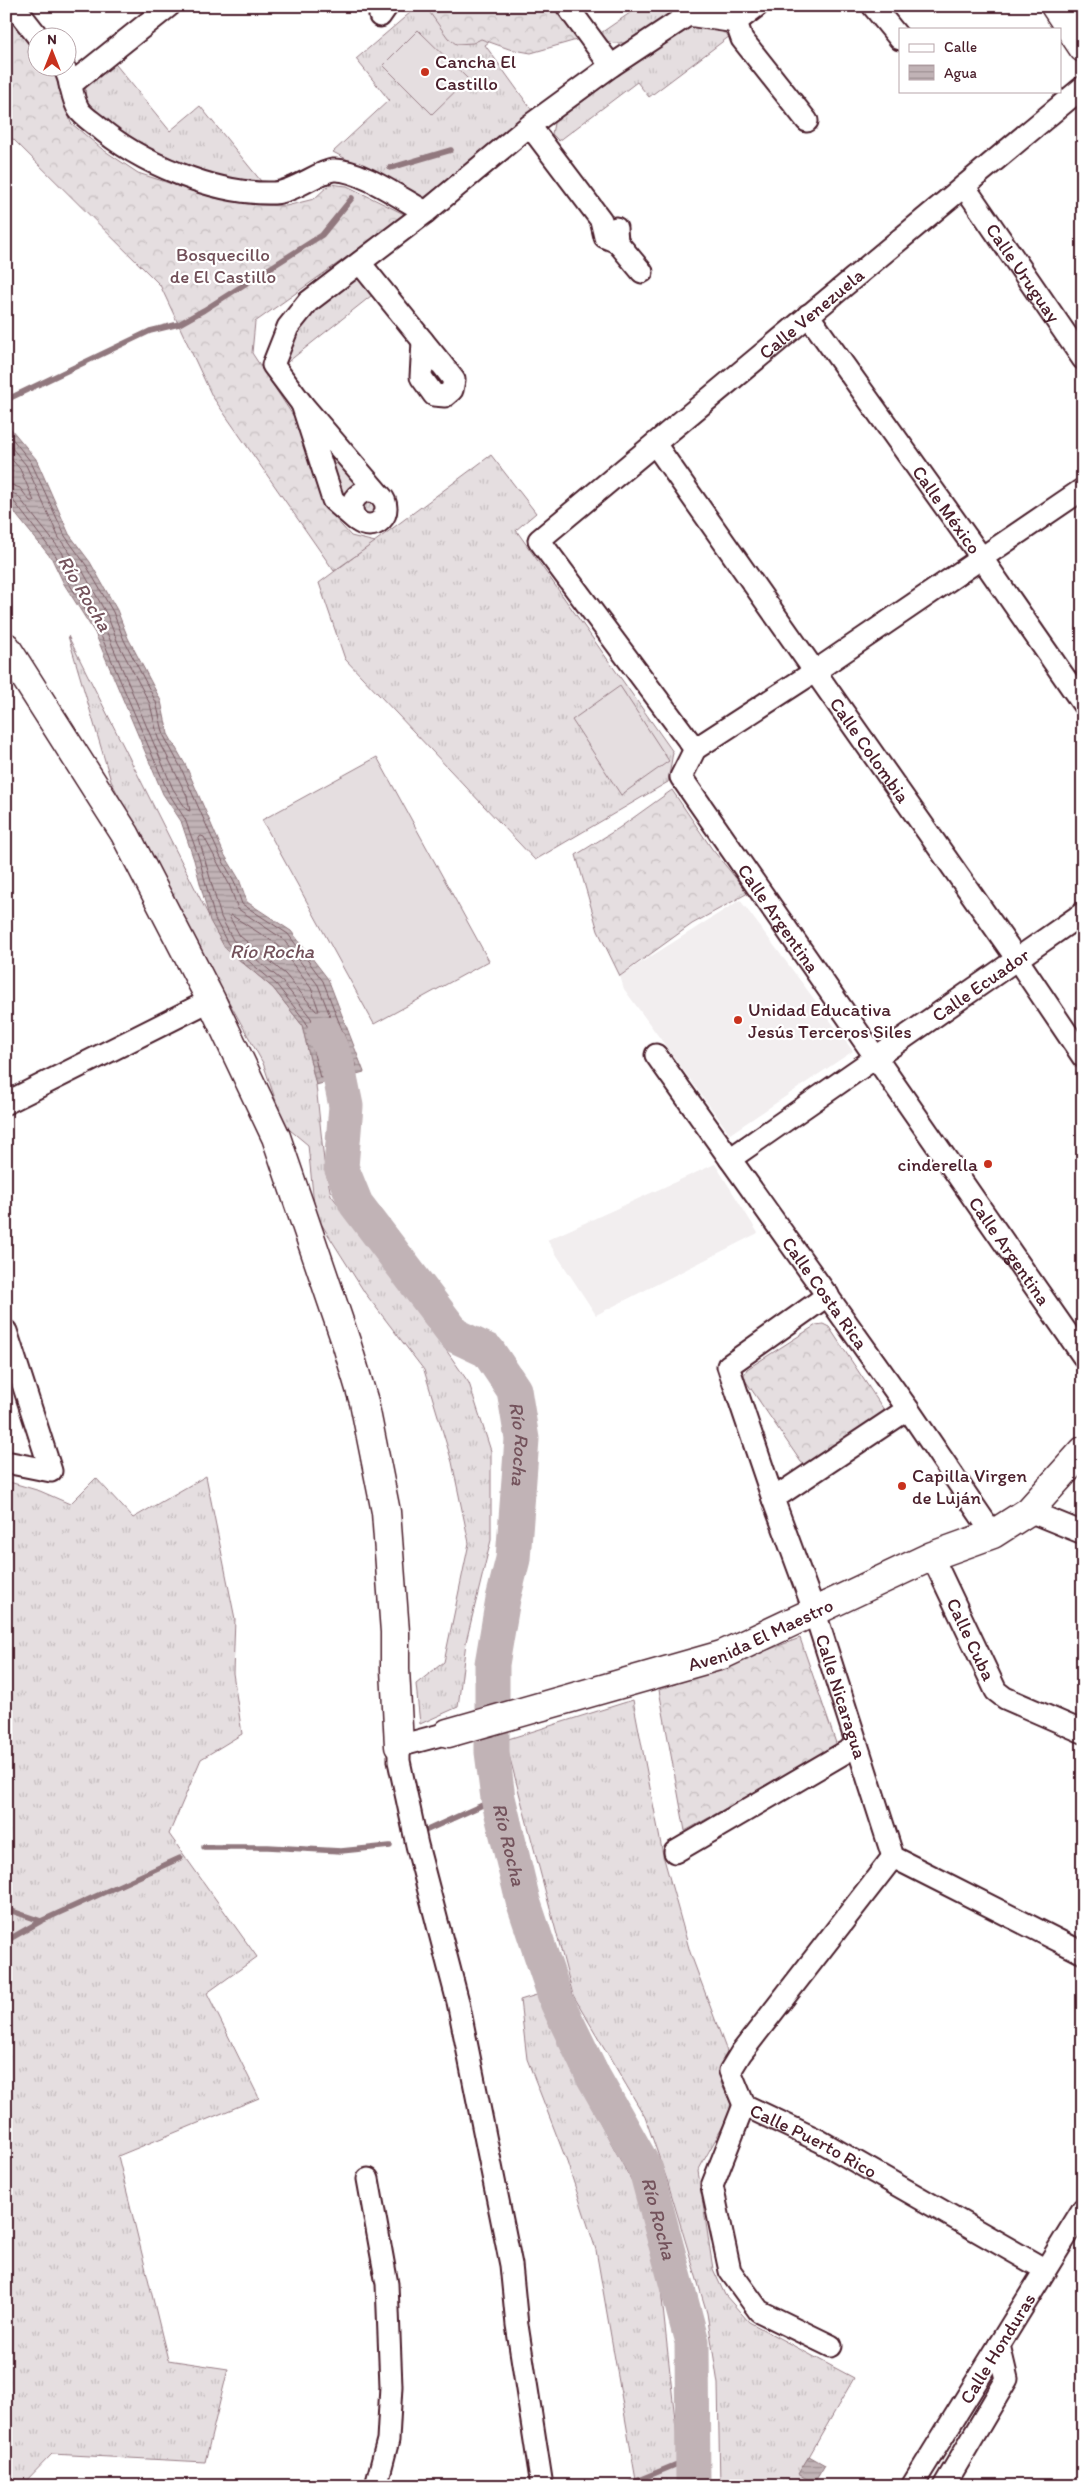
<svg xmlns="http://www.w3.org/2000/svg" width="1089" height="2492" font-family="Itim,sans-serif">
<defs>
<pattern id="grass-tufts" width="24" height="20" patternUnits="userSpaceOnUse" patternTransform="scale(1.25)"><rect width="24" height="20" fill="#e5dee0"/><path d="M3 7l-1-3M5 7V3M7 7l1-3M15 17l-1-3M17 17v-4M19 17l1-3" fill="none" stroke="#c6bec0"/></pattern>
<pattern id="forest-crowns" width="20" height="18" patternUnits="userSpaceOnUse" patternTransform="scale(1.25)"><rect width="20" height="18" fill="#e5dee0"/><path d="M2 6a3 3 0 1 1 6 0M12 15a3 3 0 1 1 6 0" fill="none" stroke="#c6bec0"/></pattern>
<pattern id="water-rules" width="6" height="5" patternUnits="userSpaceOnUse" patternTransform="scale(1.25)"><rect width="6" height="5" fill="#c1b3b6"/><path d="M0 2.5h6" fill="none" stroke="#9f9194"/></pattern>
</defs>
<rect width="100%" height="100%" fill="#fff"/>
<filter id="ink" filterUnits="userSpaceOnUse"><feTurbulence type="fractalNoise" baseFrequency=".02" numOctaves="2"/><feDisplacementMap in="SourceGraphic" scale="10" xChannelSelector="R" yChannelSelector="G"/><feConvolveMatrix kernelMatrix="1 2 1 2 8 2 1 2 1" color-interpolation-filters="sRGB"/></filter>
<g filter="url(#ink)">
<path fill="#f2eeef" d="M 740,900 L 853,1051 L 730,1134 L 624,989 L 620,976 Z
M 715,1164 L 758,1233 L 596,1315 L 547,1240 Z"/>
<path fill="url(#grass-tufts)" stroke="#987e86" d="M 418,6 L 535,6 L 485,45 L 534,113 L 422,199 L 333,152 L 389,100 L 356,59 Z
M 640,6 L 710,6 L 628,43 L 613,43 L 595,37 Z
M 689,26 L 714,27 L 730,36 L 649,97 L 637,82 L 559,141 L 552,134 L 554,123 L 680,29 Z
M 112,60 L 170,131 L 200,106 L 265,186 L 192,171 L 146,153 L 89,109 L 85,96 L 86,84 Z
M 357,274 L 376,292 L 284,365 L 295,333 L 314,303 Z
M 316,433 L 354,481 L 354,490 L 348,494 L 339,492 Z
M 491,455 L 536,513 L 516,530 L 673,752 L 668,782 L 535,860 L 345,659 L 319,583 Z
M360 508a10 10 0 1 1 20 0a10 10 0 1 1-20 0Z
M 68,636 L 225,948 L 273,988 L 302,1025 L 316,1085 L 324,1161 L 331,1195 L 410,1298 L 469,1383 L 491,1451 L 491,1540 L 466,1642 L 458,1707 L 420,1724 L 416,1684 L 444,1662 L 469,1543 L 452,1462 L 424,1370 L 365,1293 L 315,1214 L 308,1145 L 284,1125 L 263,1063 L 199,948 L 111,781 Z
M 206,1476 L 235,1619 L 233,1673 L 242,1734 L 201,1759 L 169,1834 L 257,1957 L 207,1993 L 259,2098 L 118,2156 L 168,2360 L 228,2369 L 205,2462 L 52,2454 L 21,2486 L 6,2486 L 6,1481 L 40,1491 L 70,1504 L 96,1478 L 133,1518 Z
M 633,1700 L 663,1855 L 690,1952 L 729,2057 L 721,2083 L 733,2108 L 698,2171 L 713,2269 L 725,2295 L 749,2322 L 854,2378 L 799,2474 L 819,2486 L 720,2486 L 718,2384 L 707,2313 L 667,2180 L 645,2117 L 573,1995 L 505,1740 Z
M 543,1993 L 571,2069 L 635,2187 L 660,2280 L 679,2457 L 679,2486 L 637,2486 L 596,2250 L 567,2162 L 527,2059 L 520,2000 Z"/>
<path fill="url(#forest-crowns)" stroke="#987e86" d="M 6,6 L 37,43 L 38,68 L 57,68 L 60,89 L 71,123 L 102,149 L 138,173 L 215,198 L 260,205 L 286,206 L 314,199 L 330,184 L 347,186 L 406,215 L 255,322 L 252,353 L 296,420 L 326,508 L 351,536 L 375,542 L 334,571 L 212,396 L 160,285 L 6,132 Z
M 425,6 L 579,6 L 580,39 L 531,53 L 509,49 L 481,39 L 473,43 L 456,44 L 448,38 Z
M 672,790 L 712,849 L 748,893 L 692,924 L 620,976 L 598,931 L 576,855 L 619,828 Z
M 823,1324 L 829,1327 L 884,1410 L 882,1414 L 805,1465 L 801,1462 L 745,1380 L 744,1375 L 747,1369 L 816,1325 Z
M 800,1638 L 837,1746 L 685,1831 L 659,1690 Z"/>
<path fill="#e5dee0" stroke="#987e86" d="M 418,30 L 468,79 L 432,114 L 383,65 Z
M 620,686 L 669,761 L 621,795 L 572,720 Z
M 377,757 L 489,961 L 374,1024 L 262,820 Z"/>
<path fill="url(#water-rules)" stroke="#91787e" d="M 6,423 L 36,459 L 69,534 L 90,562 L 117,610 L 128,638 L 161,701 L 168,734 L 186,766 L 224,854 L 239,879 L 247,902 L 291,931 L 328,979 L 364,1072 L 316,1085 L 302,1025 L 273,988 L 225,948 L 210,921 L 194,860 L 181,821 L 163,794 L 95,633 L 64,584 L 52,559 L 18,517 L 6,499 Z
M 809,2456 L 825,2465 L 814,2483 L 798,2474 Z"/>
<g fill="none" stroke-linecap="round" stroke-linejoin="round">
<path stroke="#7a5a63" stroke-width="1" d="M 6,431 L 31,462 L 65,536 L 86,565 L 113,612 L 124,640 L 156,702 L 164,736 L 181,768 L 220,856 L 234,881 L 242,904 L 288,934 L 323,981 L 356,1066 L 355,1069 L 320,1078 L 306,1022 L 276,984 L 228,944 L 215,919 L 199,858 L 185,819 L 168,792 L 99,631 L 68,582 L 56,556 L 12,499 L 6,497
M 6,441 L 26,465 L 59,538 L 81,568 L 107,615 L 118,643 L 150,704 L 158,738 L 187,796 L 190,811 L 187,810 L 173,789 L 105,628 L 74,579 L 62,552 L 17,495 L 6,491
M 6,453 L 20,469 L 34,501 L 30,501 L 20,488 L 6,483
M 201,836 L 204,837 L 229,884 L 238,909 L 283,939 L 318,985 L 348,1062 L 347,1065 L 325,1070 L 311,1018 L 280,979 L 233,940 L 221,917 L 199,839 Z
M 231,915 L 278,945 L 311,988 L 319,1011 L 316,1011 L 285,974 L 240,936 L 230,918 Z
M 326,1029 L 329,1031 L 338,1057 L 337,1060 L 330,1059 L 324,1032 Z"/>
<path stroke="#91787e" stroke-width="5.5" d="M 390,168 L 451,150
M 6,400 L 150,331 L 179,324 L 204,310 L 322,235 L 352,198
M 425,1831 L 498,1798
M 204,1847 L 268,1847 L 341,1851 L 390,1846
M 6,1909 L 41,1921 L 180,1858
M 6,1941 L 41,1921
M 624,2486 L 692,2458"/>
<path stroke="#c1b3b6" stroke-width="35" id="s1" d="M 324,1033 L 337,1062 L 346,1106 L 341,1167 L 356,1204 L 456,1336 L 488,1351 L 514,1390 L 522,1439 L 513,1559 L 503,1599 L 492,1664 L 492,1752 L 498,1798 L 523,1901 L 557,2002 L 593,2076 L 646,2170 L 692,2342 L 693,2486"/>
<defs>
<g id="street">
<path d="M 14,6 L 39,38"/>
<path d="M 567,6 L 611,66"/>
<path d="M 873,6 L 900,39"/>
<path d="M 728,11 L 736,22 L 742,39 L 807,121"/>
<path d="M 380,16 L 387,6"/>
<path d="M 64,68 C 72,80 71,98 79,110 C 83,116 91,121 96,125 C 139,163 216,195 274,193 C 294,192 318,172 333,170 C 359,168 403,200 426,212"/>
<path d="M 70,85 L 169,6"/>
<path d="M 530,126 L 601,220 L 605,237 L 617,242"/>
<path id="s2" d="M 964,186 L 1083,359"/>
<path d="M 616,228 L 617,242 L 642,272"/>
<path d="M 360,263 L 423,341"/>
<path id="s3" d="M 808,315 L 981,557 L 1083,704"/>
<path d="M 422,366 L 431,360 L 440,362 L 454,380 L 452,390 L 445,396 L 434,395 L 421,377 L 423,341 L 440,362"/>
<path d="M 302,404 L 273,365 L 288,327 L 308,302 L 426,212 L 529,126 L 611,66 L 688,15 L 736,22 L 757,6"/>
<path id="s4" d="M 655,444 L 1017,959 L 1083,1057"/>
<path id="s5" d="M 1083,489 L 814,672 L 695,749 L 681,777 L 1083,1356"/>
<circle cx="369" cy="508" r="17"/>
<path d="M 356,520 L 333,500 L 302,404 L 378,493"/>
<path id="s6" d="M 695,749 L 539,540 L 1083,87"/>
<path id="s7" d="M 656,1055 L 908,1409 L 993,1534"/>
<path d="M 6,1103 L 211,1000"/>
<path id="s8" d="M 730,1159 L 1083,913"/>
<path id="s9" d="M 828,1295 L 728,1366 L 773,1499 L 814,1610 L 893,1857 L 1083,1953"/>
<path d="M 6,1331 L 51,1471 L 6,1462"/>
<path d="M 773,1499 L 908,1409"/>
<path d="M 1029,1511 L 1083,1533"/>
<path id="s10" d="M 932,1556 L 996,1691 L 1005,1698 L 1083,1732"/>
<path d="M 448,1733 L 399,1746 L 399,1761 L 417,1845 L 458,2002 L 511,2265 L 517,2325 L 542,2486"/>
<path d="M 675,1852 L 856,1746"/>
<path id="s11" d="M 893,1857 L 741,2053 L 730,2071 L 744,2105 L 820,2141 L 1044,2269"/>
<path d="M 744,2105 L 712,2186 L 730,2271 L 759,2311 L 831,2346"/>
<path d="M 368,2179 L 387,2284 L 391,2386 L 388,2440 L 376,2486"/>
<path id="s12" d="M 912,2486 L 1083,2209"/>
<path d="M 944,2486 L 1007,2379 L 999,2345"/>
</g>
<g id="secondary">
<path d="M 6,647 L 125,834 L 211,1000 L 276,1137 L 346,1342 L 364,1402 L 386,1512 L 395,1632 L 395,1669 L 399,1746"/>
<path id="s13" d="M 448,1733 L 722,1655 L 932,1556 L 993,1534 L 1029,1511 L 1083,1451"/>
</g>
<path id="primary" d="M 1055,6 L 1083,48"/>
</defs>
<use href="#street" stroke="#4a1f2b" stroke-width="25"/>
<use href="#secondary" stroke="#4a1f2b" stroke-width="31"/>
<use href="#primary" stroke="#4a1f2b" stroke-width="31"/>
<use href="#street" stroke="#fff" stroke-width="21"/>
<use href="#secondary" stroke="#fff" stroke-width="28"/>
<use href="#primary" stroke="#fff" stroke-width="28"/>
</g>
</g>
<g fill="#c8321e" stroke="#fff" stroke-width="2">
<circle cx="425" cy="72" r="5"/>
<circle cx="738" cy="1020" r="5"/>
<circle cx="988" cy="1164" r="5"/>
<circle cx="902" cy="1486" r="5"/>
</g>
<g text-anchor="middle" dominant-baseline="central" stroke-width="4.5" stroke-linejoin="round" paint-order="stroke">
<g font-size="19" fill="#4a1f2b" stroke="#fff" text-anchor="start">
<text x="435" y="61">Cancha El<tspan x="435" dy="22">Castillo</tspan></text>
<text x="748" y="1009">Unidad Educativa<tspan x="748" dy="22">Jesús Terceros Siles</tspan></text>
<text x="978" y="1164" text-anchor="end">cinderella</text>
<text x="912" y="1475">Capilla Virgen<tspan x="912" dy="22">de Luján</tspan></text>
</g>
<g font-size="19" fill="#714f58" stroke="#fff">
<text x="223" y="254">Bosquecillo<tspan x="223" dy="22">de El Castillo</tspan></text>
</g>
<g font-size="19" fill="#4a1f2b" stroke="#fff">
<text stroke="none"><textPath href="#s2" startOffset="105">Calle Uruguay</textPath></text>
<text stroke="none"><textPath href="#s6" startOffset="615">Calle Venezuela</textPath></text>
<text stroke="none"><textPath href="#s3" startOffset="239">Calle México</textPath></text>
<text stroke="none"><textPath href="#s4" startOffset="374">Calle Colombia</textPath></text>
<text stroke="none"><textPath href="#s5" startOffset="670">Calle Argentina</textPath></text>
<text stroke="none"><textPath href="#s8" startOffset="305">Calle Ecuador</textPath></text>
<text stroke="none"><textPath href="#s5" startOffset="1075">Calle Argentina</textPath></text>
<text stroke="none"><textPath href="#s7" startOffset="292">Calle Costa Rica</textPath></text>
<text stroke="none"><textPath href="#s13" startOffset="328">Avenida El Maestro</textPath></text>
<text stroke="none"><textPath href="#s10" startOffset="92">Calle Cuba</textPath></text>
<text stroke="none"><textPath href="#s9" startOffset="472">Calle Nicaragua</textPath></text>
<text stroke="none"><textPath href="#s11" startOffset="384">Calle Puerto Rico</textPath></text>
<text stroke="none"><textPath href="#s12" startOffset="162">Calle Honduras</textPath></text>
</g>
<g font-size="20" font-style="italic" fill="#74535c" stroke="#fff">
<text transform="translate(85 593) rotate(59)">Río Rocha</text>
<text x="272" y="951">Río Rocha</text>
<text stroke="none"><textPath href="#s1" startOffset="480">Río Rocha</textPath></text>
<text stroke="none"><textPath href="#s1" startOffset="885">Río Rocha</textPath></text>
<text stroke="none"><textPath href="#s1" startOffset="1290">Río Rocha</textPath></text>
</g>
</g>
<rect width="1089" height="2492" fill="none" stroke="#fff" stroke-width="25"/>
<rect x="12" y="12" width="1064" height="2467" fill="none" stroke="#4a1f2b" stroke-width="2" filter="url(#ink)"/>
<rect x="899" y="28" width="162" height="65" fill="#ffffff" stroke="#b7a5aa"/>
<rect x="909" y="44" width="25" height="8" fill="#ffffff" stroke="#b7a5aa"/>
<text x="944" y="52" font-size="15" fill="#4a1f2b">Calle</text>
<rect x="909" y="65" width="25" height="15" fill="url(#water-rules)" stroke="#b7a5aa"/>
<text x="944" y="78" font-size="15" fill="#4a1f2b">Agua</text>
<g transform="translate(52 52)"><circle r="24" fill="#ffffff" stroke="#b7a5aa"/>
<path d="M0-4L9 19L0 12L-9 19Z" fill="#c8321e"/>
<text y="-8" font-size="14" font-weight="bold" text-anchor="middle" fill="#4a1f2b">N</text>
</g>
</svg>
